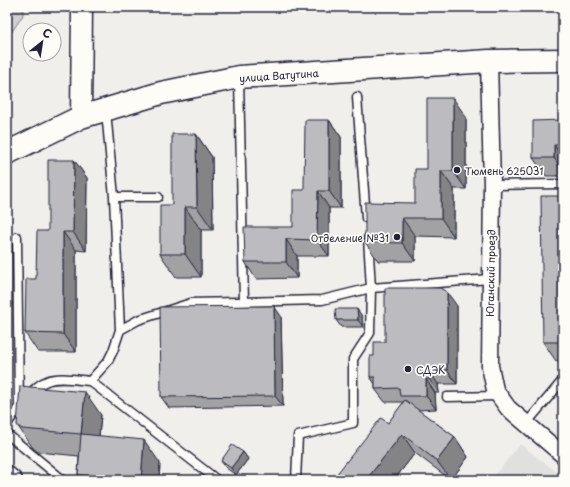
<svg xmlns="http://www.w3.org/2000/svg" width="570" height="487" font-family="'Playpen Sans',sans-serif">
<rect width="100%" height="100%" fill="#f0efec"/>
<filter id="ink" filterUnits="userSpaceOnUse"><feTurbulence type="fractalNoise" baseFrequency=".025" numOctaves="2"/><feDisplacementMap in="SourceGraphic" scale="8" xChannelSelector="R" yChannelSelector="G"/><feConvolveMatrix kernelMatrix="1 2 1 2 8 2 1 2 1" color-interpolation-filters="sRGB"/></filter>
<g filter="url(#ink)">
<path fill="#e0e0df" d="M 520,444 L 563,477 L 563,480 L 491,480 Z"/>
<path fill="#d2d1d1" stroke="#7a7a86" d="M 7,7 L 23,7 L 23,15 L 7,39 Z"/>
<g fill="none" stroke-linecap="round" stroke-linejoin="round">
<defs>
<path id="service" d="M 239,79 L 244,302
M 357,97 L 366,218
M 106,111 L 114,197
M 492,185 L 563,184
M 17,237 L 19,407
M 120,330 L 114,197 L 158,197
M 90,381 L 217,480
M 447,397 L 499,396
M 7,424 C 16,411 32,386 47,381 C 59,376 77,380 90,381 L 108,361 L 113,351 L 120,330 L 138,320 L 191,303 L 322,300 L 371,288 L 490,279
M 525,425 L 563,380
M 7,434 L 63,480
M 296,480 L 298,436 L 353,423 L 353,359 L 370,333 L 371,288 L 368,238"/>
<path id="minor" d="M 489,61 L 492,185 L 490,366 L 495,390 L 508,408 L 563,455
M 7,474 L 14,480"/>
<path id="tertiary" d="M 81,117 L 82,7"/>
<path id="secondary" d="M 7,153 L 81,117 L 161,93 L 239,77 L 489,61 L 563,60"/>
</defs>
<use href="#service" stroke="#22223b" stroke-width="11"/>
<use href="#minor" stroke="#22223b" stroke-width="19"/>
<use href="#tertiary" stroke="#22223b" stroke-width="23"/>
<use href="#secondary" stroke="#22223b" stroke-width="25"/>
<use href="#service" stroke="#fdfcf7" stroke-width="8"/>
<use href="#minor" stroke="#fdfcf7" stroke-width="16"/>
<use href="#tertiary" stroke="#fdfcf7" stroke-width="20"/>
<use href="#secondary" stroke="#fdfcf7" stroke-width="22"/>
</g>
<path fill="#a2a2a5" stroke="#22223b" d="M 466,117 L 466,189 L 454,189 L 454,237 L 415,236 L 415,261 L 378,261 L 365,242 L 415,203 Z
M 329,120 L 341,137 L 341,208 L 329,208 L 329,256 L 297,256 L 297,278 L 256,279 L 245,262 L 293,227 L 304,190 Z
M 563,120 L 563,176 L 546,176 L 533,158 Z
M 196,134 L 212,157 L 213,230 L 201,230 L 201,277 L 176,277 L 160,254 L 172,205 Z
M 74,160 L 87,178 L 86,251 L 76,250 L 76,352 L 38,352 L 25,333 L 48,231 Z
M 563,196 L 563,361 L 556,361 L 543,342 Z
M 457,306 L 457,384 L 438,384 L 439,393 L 435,393 L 436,409 L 418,410 L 455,437 L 468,457 L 451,480 L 415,453 L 394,480 L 332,480 L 388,423 L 404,402 L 385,402 L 375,389 L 375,384 L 370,377 L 374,356 L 385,342 Z
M 281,316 L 283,406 L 169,408 L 161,397 Z
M 362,316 L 363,327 L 341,327 L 336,320 Z
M 101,415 L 99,436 L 160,463 L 159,480 L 82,480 L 78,475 L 79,456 L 38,452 L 33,448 L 17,425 Z
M 243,452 L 248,459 L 236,475 L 226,468 L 221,461 Z"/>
<path fill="#848486" stroke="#22223b" d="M 453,98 L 466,117 L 466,189 L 453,171 Z
M 329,120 L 341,137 L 341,208 L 329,191 Z
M 196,134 L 212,157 L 213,230 L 197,207 Z
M 554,145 L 563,158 L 563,171 L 554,158 Z
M 74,160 L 87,178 L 86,251 L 73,232 Z
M 441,171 L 454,189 L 454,237 L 441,218 Z
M 318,191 L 329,208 L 329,256 L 317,240 Z
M 185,207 L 201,230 L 201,277 L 185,254 Z
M 402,218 L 415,236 L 415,261 L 402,243 Z
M 63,232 L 76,250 L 76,352 L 63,334 Z
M 286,239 L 297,256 L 297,278 L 286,262 Z
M 447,292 L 457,306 L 457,384 L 447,370 Z
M 274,306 L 281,316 L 283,406 L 275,396 Z
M 357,309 L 362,316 L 363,327 L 358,320 Z
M 429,370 L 438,384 L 439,393 L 429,379 Z
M 426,379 L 435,393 L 436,409 L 426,396 Z
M 85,392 L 101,415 L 97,457 L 81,434 Z
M 402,434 L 415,453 L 394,480 L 366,480 Z
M 455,437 L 468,457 L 451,480 L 437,461 Z
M 144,440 L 160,463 L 159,480 L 141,480 Z
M 243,452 L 248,459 L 236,475 L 231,468 Z"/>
<path fill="#bcbcc0" stroke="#22223b" d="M 427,98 L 453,98 L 453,171 L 441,171 L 441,218 L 402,218 L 402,243 L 365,242 L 365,202 L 415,203 L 415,169 L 427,169 Z
M 305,120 L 329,120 L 329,191 L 318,191 L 317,240 L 286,239 L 286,262 L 245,262 L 244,227 L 293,227 L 293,190 L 304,190 Z
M 563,120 L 563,145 L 554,145 L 554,158 L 533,158 L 533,121 Z
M 172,134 L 196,134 L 197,207 L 185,207 L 185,254 L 160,254 L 160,205 L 172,205 Z
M 48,160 L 74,160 L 73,232 L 63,232 L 63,334 L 25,333 L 26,279 L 36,279 L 37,231 L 48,231 Z
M 541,196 L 563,196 L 563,342 L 543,342 Z
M 385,288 L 440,288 L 447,292 L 447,370 L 429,370 L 429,379 L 426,379 L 426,396 L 400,396 L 399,388 L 375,389 L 375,377 L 370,377 L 370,356 L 374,356 L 374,342 L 385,342 Z
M 274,306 L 275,396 L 161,397 L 160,307 Z
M 335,309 L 357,309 L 358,320 L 336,320 Z
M 20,386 L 85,392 L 81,434 L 22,429 L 17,425 Z
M 405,400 L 455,437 L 437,461 L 402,434 L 366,480 L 332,480 L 381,418 L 388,423 Z
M 81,434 L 144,440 L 141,480 L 78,475 Z
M 232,445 L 243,452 L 231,468 L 221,461 Z"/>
</g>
<g fill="#22223b" stroke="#fdfcf7" stroke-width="1.5">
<circle cx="457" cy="170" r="4"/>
<circle cx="397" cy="237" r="4"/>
<circle cx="408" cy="369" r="4"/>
</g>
<g text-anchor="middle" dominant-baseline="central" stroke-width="3.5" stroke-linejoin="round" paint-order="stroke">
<g font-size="10" fill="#22223b" stroke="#fdfcf7">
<text transform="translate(279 75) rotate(-4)">улица Ватутина</text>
<text transform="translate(490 273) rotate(-89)">Юганский проезд</text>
</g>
<g font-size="10" fill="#22223b" stroke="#fdfcf7" text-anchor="start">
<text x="465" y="170">Тюмень 625031</text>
<text x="389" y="237" text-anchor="end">Отделение №31</text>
<text x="416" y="369">СДЭК</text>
</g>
</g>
<rect width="570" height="487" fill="none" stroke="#fdfcf7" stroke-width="24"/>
<rect x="12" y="12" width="546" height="463" fill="none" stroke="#22223b" stroke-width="1.5" filter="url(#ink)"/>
<g transform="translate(42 42) rotate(30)"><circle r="19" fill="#fdfcf7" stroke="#a5a5ac"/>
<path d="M0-3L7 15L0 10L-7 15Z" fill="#22223b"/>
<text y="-6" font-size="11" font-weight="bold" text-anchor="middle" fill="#22223b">С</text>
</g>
</svg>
